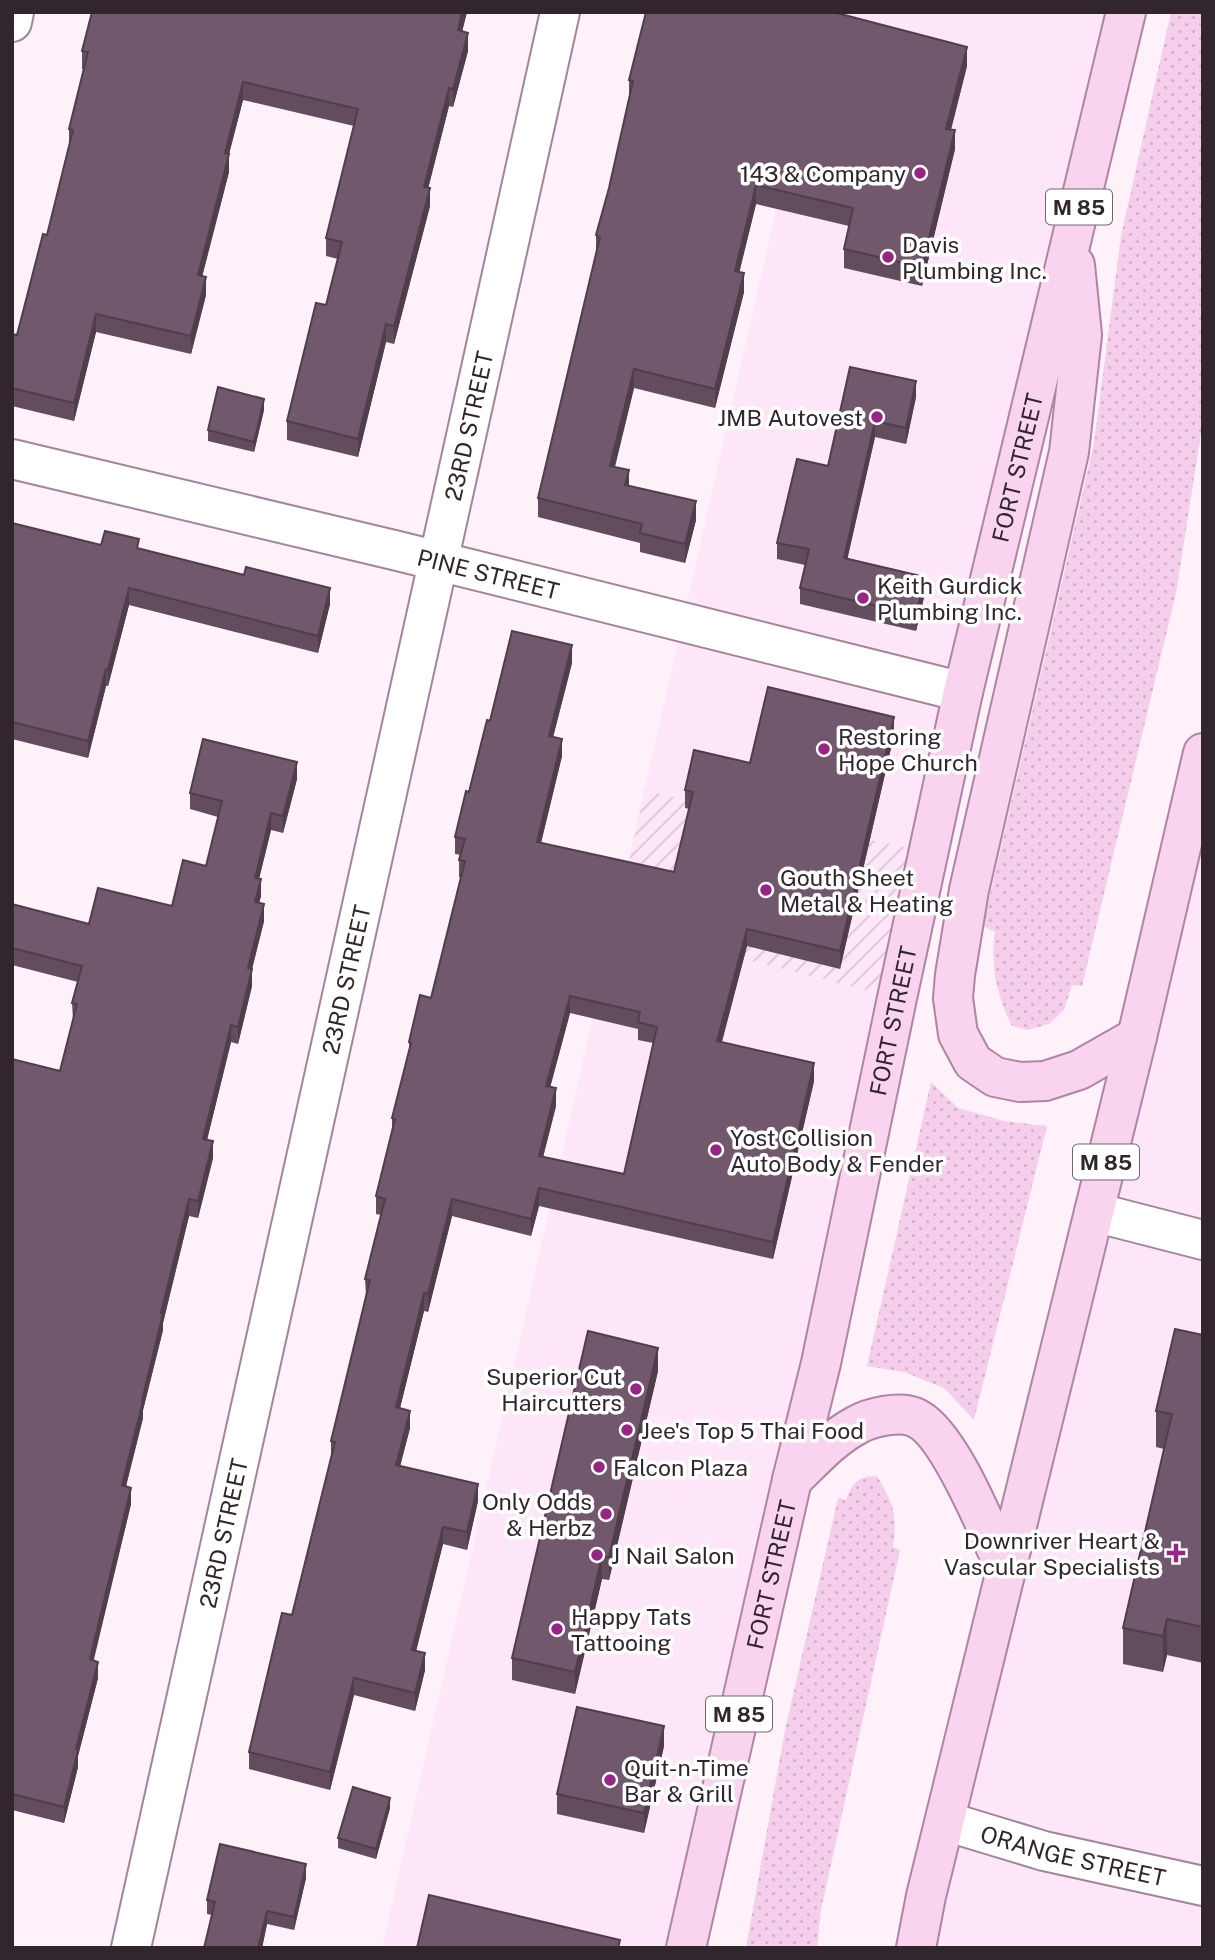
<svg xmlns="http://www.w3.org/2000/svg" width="1215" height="1960" font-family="'Public Sans',sans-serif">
<defs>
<pattern id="industrial-furrows" width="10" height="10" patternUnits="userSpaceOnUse" patternTransform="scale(1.75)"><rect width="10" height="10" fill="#fde6f7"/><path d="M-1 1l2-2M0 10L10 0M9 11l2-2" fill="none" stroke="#d9c5d4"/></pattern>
<pattern id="grass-dots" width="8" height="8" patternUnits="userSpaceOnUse" patternTransform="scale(1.75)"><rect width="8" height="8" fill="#f5ceeb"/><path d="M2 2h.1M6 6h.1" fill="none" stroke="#d2b1ca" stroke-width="1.8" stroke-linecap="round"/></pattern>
</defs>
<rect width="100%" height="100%" fill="#fef1fa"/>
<path fill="#fde6f7" d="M 821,12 L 1125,12 L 686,1948 L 382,1948 Z
M 1203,753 L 1203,1948 L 916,1948 Z"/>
<path fill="url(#industrial-furrows)" d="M 645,790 L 737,812 L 928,852 L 897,998 L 615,926 Z"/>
<path fill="url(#grass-dots)" d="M 1171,12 L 1203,12 L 1203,421 L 1176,593 L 1082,986 L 1072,985 L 1064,1010 L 1049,1024 L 1028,1030 L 1012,1026 C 997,997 990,965 995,932 L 983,926 L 1094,443 L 1121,236 Z
M 931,1082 L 958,1108 L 1004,1121 L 1047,1126 L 974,1420 L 944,1388 L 904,1372 L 867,1366 Z
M 877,1476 C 894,1504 897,1514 893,1547 L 900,1550 L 821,1910 L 817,1948 L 746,1948 L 785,1730 L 838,1498 L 846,1500 C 853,1482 857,1477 877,1476 Z"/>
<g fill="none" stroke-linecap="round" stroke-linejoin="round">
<defs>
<g id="street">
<path d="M 12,22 L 14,12"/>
<path id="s1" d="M 12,459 L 398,551 L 963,692"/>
<path d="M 1094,1212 L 1203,1240"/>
<path id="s2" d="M 945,1821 L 1044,1851 L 1203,1886"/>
<path id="s3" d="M 131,1948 L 560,12"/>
</g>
<g id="primary">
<path d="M 1075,265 L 1082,335 L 1069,452 L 969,890 L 955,975 L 953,998 L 958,1034 L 973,1062 L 995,1077 L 1020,1082 L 1045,1081 L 1079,1070 L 1137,1037"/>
<path d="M 792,1480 C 812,1461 832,1438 857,1425 C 871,1417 899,1411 914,1417 C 949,1430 990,1536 1006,1571"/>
<path id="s4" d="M 686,1948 L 792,1480 L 821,1363 L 897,998 L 963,692 L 1126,12"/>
<path d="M 916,1948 L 926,1896 L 1137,1037 L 1203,753"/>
</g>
</defs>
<use href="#street" stroke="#a2859a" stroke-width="42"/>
<use href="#primary" stroke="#b084a5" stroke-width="42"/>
<use href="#street" stroke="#fff" stroke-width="38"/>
<use href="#primary" stroke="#f9d4ef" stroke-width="38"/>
</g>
<path fill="#624c5d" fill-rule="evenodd" d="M 92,12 L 467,12 L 462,31 L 468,51 L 453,107 L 449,106 L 428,188 L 430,206 L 394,344 L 386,342 L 358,457 L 287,440 L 287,421 L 326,305 L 338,259 L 326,256 L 326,238 L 354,126 L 243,100 L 229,154 L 229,172 L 202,276 L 206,295 L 191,354 L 96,332 L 74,421 L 12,406 L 12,334 L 17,335 L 47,235 L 69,146 L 69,129 L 84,69 L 82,69 L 82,51 Z
M 967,66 L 951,130 L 955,149 L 922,286 L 844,268 L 844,249 L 849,226 L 756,204 L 739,272 L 744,292 L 715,408 L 634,388 L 615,467 L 629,486 L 696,520 L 685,563 L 640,552 L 640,543 L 538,517 L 538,498 L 596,254 L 596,235 L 609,188 L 629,99 L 629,80 Z
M 850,367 L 916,397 L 906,444 L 875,437 L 847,559 L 925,593 L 916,631 L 800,604 L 800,588 L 805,565 L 777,559 L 777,543 L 828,466 Z
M 264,410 L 254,452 L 208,441 L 208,430 Z
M 12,523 L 101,545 L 139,549 L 330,604 L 318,653 L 129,605 L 108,686 L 106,686 L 88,758 L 12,739 Z
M 572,663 L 553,737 L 562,756 L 541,843 L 674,872 L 689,809 L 685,808 L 685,790 L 750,763 L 894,735 L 840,969 L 747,946 L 722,1042 L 814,1081 L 773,1259 L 539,1206 L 531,1236 L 452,1216 L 428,1312 L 424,1311 L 400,1408 L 410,1428 L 400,1466 L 478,1501 L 467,1550 L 443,1544 L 416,1651 L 425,1670 L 415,1711 L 354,1695 L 330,1790 L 249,1769 L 249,1752 L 292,1615 L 331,1459 L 331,1441 L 366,1296 L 365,1279 L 381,1215 L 376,1214 L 376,1196 L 392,1131 L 392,1118 L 409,1053 L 409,1042 L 431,998 L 461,878 L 459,877 L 459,860 L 461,855 L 455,854 L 455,837 L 469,792 L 490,721 ZM 570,1013 L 638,1029 L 638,1040 L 653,1043 L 624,1174 L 543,1157 L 556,1106 L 550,1087 Z
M 297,779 L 283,833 L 271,830 L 259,879 L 261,896 L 259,903 L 264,921 L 252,969 L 252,986 L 238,1044 L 231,1042 L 207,1140 L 213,1158 L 198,1218 L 189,1216 L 163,1323 L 163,1330 L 143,1410 L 143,1418 L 126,1486 L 131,1504 L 93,1660 L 98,1678 L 78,1756 L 78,1767 L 64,1823 L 12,1810 L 12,1059 L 60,1071 L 73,1020 L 72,1003 L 78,982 L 12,965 L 12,904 L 89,924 L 172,906 L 206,866 L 218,817 L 190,809 L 190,793 Z
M 1203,1335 L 1203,1663 L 1167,1655 L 1163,1672 L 1123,1664 L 1123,1628 L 1164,1449 L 1156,1447 L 1156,1411 Z
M 658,1371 L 609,1580 L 602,1579 L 575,1694 L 512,1680 L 512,1658 Z
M 664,1746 L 644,1833 L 557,1814 L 557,1794 Z
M 390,1808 L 376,1859 L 338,1848 L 338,1838 Z
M 306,1878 L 294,1930 L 267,1924 L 262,1948 L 204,1948 L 212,1915 L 207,1914 L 207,1900 Z"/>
<path fill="#503e4c" d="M 462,12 L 467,12 L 458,48 L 458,30 Z
M 468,33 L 468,51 L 453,107 L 453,89 Z
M 967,47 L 967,66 L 946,148 L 946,129 Z
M 243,82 L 243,100 L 229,154 L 229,172 L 198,293 L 198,275 L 225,153 Z
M 449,88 L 449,106 L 424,205 L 424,187 Z
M 955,130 L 955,149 L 922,286 L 922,267 Z
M 756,185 L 756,204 L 735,290 L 735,271 Z
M 430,188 L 430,206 L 394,344 L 394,326 Z
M 744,273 L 744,292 L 715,408 L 715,389 Z
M 206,277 L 206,295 L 191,354 L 191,336 Z
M 96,314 L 96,332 L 74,421 L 74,403 Z
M 386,324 L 386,342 L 358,457 L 358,439 Z
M 634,369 L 634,388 L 610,485 L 610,466 Z
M 916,381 L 916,397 L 906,444 L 906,428 Z
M 264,399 L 264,410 L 254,452 L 254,442 Z
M 875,421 L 875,437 L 844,574 L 844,558 Z
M 629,470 L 629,489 L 625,485 Z
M 696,501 L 696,520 L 685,563 L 685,544 Z
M 925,577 L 925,593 L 916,631 L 916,615 Z
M 129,588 L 129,605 L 108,686 L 108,669 Z
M 330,588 L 330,604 L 318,653 L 318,636 Z
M 572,645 L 572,663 L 549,753 L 549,736 Z
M 106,669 L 106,686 L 88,758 L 88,741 Z
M 894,717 L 894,735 L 840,969 L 840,951 Z
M 562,739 L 562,756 L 537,859 L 537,842 Z
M 297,762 L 297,779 L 283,833 L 283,816 Z
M 271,813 L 271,830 L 255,895 L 255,878 Z
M 261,879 L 261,896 L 255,919 L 255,902 Z
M 264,904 L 264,921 L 248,985 L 248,968 Z
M 747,929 L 747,946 L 717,1059 L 717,1041 Z
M 252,969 L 252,986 L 238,1044 L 238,1027 Z
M 570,996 L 570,1013 L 546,1103 L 546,1086 Z
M 231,1025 L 231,1042 L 203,1156 L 203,1139 Z
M 814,1063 L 814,1081 L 773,1259 L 773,1242 Z
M 556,1088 L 556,1106 L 539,1173 L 539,1156 Z
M 213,1141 L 213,1158 L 198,1218 L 198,1201 Z
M 539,1188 L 539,1206 L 531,1236 L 531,1219 Z
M 189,1199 L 189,1216 L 163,1323 L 163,1330 L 143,1410 L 143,1418 L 122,1502 L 122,1485 L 161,1313 Z
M 452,1199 L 452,1216 L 428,1312 L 428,1294 Z
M 424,1293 L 424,1311 L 396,1424 L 396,1407 Z
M 658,1348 L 658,1371 L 609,1580 L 609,1557 Z
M 410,1411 L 410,1428 L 396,1482 L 396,1465 Z
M 478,1484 L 478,1501 L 467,1550 L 467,1532 Z
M 131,1488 L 131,1504 L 90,1676 L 90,1659 Z
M 443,1527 L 443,1544 L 412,1667 L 412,1650 Z
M 602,1556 L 602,1579 L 575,1694 L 575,1672 Z
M 1167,1619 L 1167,1655 L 1163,1672 L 1163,1636 Z
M 425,1653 L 425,1670 L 415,1711 L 415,1693 Z
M 98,1662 L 98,1678 L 78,1756 L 78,1767 L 64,1823 L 64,1807 L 76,1749 Z
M 354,1678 L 354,1695 L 330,1790 L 330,1772 Z
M 664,1726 L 664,1746 L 644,1833 L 644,1813 Z
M 390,1798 L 390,1808 L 376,1859 L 376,1849 Z
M 306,1864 L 306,1878 L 294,1930 L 294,1917 Z
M 267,1911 L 267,1924 L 262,1948 L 258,1948 Z"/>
<path fill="#72586c" stroke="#503e4c" stroke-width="2" fill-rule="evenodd" d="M 92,12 L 462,12 L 458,30 L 468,33 L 453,89 L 449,88 L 424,187 L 430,188 L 394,326 L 386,324 L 358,439 L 287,421 L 316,303 L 326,305 L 342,242 L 326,238 L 358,109 L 243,82 L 225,153 L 229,154 L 198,275 L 206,277 L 191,336 L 96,314 L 74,403 L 12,388 L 12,334 L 17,335 L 43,234 L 47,235 L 73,130 L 69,129 L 88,52 L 82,51 Z
M 646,12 L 833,12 L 967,47 L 946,129 L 955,130 L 922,267 L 844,249 L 853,208 L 756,185 L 735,271 L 744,273 L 715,389 L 634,369 L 610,466 L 629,470 L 625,485 L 696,501 L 685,544 L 640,533 L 642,524 L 538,498 L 600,237 L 596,235 L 609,188 L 633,81 L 629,80 Z
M 850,367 L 916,381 L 906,428 L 875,421 L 844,558 L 925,577 L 916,615 L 800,588 L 809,549 L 777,543 L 797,459 L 828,466 Z
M 218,387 L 264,399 L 254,442 L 208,430 Z
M 12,523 L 101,545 L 105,531 L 139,539 L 137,548 L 244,575 L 246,567 L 330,588 L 318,636 L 129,588 L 108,669 L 106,669 L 88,741 L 12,722 L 12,723 Z
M 512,631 L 572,645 L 549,736 L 562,739 L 537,842 L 674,872 L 693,792 L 685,790 L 694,750 L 750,763 L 768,687 L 894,717 L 840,951 L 747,929 L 717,1041 L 814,1063 L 773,1242 L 539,1188 L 531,1219 L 452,1199 L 428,1294 L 424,1293 L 396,1407 L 410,1411 L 396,1465 L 478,1484 L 467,1532 L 443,1527 L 412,1650 L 425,1653 L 415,1693 L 354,1678 L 330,1772 L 249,1752 L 282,1613 L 292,1615 L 335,1442 L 331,1441 L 370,1280 L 365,1279 L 385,1199 L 376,1196 L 395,1119 L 392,1118 L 411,1043 L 409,1042 L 420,995 L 431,998 L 465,861 L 459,860 L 465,839 L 455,837 L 466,791 L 469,792 L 487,720 L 490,721 ZM 570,996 L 640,1012 L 638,1022 L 657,1027 L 624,1174 L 539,1156 L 556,1088 L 546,1086 Z
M 203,739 L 297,762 L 283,816 L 271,813 L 255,878 L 261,879 L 255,902 L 264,904 L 248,968 L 252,969 L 238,1027 L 231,1025 L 203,1139 L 213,1141 L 198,1201 L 189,1199 L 161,1313 L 163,1313 L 142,1401 L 143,1401 L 122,1485 L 131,1488 L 90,1659 L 98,1662 L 76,1749 L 78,1750 L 64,1807 L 12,1794 L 12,1059 L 60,1071 L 77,1004 L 72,1003 L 82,966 L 12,948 L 12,904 L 89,924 L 98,888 L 172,906 L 183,860 L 206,866 L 222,801 L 190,793 Z
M 1175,1329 L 1203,1335 L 1203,1627 L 1167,1619 L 1163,1636 L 1123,1628 L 1172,1414 L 1156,1411 Z
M 588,1331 L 658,1348 L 609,1557 L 602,1556 L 575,1672 L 512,1658 Z
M 577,1707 L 664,1726 L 644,1813 L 557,1794 Z
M 353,1787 L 390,1798 L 376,1849 L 338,1838 Z
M 220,1844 L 306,1864 L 294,1917 L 267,1911 L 258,1948 L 204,1948 L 215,1902 L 207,1900 Z
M 429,1895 L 620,1940 L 618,1948 L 417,1948 Z"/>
<g fill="#962583" stroke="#fff" stroke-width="2.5">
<circle cx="920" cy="173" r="7"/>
<circle cx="888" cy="257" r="7"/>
<circle cx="877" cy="417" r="7"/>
<circle cx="863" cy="598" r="7"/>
<circle cx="824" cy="749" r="7"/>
<circle cx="766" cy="890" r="7"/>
<circle cx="716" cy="1150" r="7"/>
<circle cx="636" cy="1389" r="7"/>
<circle cx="627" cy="1430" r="7"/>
<circle cx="599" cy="1467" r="7"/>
<circle cx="606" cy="1514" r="7"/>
<path d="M1172.5 1542.5h7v7h7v7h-7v7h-7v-7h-7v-7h7z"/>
<circle cx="597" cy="1555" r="7"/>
<circle cx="557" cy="1629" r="7"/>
<circle cx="610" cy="1780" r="7"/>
</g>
<g text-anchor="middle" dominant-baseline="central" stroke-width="7" stroke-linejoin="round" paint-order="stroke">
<g fill="#fff" stroke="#6f666d" stroke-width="2">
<rect x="1046" y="189.5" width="66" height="35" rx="5"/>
<rect x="1073" y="1144.5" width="66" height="35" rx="5"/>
<rect x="706" y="1696.5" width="66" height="35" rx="5"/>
</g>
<g font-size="21" font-weight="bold" fill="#31252e">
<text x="1079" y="207">M 85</text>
<text x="1106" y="1162">M 85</text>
<text x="739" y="1714">M 85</text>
</g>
<g font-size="23" fill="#31252e" stroke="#fff" text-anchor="start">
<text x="906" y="173" text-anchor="end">143 &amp; Company</text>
<text x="902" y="244">Davis<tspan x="902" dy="26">Plumbing Inc.</tspan></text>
<text x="863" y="417" text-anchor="end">JMB Autovest</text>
<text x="877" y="585">Keith Gurdick<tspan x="877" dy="26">Plumbing Inc.</tspan></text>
<text x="838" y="736">Restoring<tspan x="838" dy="26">Hope Church</tspan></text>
<text x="780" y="877">Gouth Sheet<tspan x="780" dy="26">Metal &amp; Heating</tspan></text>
<text x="730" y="1137">Yost Collision<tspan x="730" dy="26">Auto Body &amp; Fender</tspan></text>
<text x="622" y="1376" text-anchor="end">Superior Cut<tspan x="622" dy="26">Haircutters</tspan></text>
<text x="641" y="1430">Jee's Top 5 Thai Food</text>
<text x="613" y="1467">Falcon Plaza</text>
<text x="592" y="1501" text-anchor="end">Only Odds<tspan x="592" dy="26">&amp; Herbz</tspan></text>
<text x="1160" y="1540" text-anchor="end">Downriver Heart &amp;<tspan x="1160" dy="26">Vascular Specialists</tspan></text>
<text x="611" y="1555">J Nail Salon</text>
<text x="571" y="1616">Happy Tats<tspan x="571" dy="26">Tattooing</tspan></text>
<text x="624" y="1767">Quit-n-Time<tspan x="624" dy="26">Bar &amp; Grill</tspan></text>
</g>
<g font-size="23" fill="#31252e" stroke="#fff">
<text stroke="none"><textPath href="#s3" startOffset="1559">23RD STREET</textPath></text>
<text stroke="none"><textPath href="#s4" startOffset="1517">FORT STREET</textPath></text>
<text stroke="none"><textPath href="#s1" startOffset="490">PINE STREET</textPath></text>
<text stroke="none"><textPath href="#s3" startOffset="992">23RD STREET</textPath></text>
<text stroke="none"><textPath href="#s4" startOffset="950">FORT STREET</textPath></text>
<text stroke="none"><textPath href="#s3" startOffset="425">23RD STREET</textPath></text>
<text stroke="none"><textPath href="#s4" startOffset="383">FORT STREET</textPath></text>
<text stroke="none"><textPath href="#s2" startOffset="133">ORANGE STREET</textPath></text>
</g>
</g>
<rect width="1215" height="1960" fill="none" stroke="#31252e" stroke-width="28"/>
</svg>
